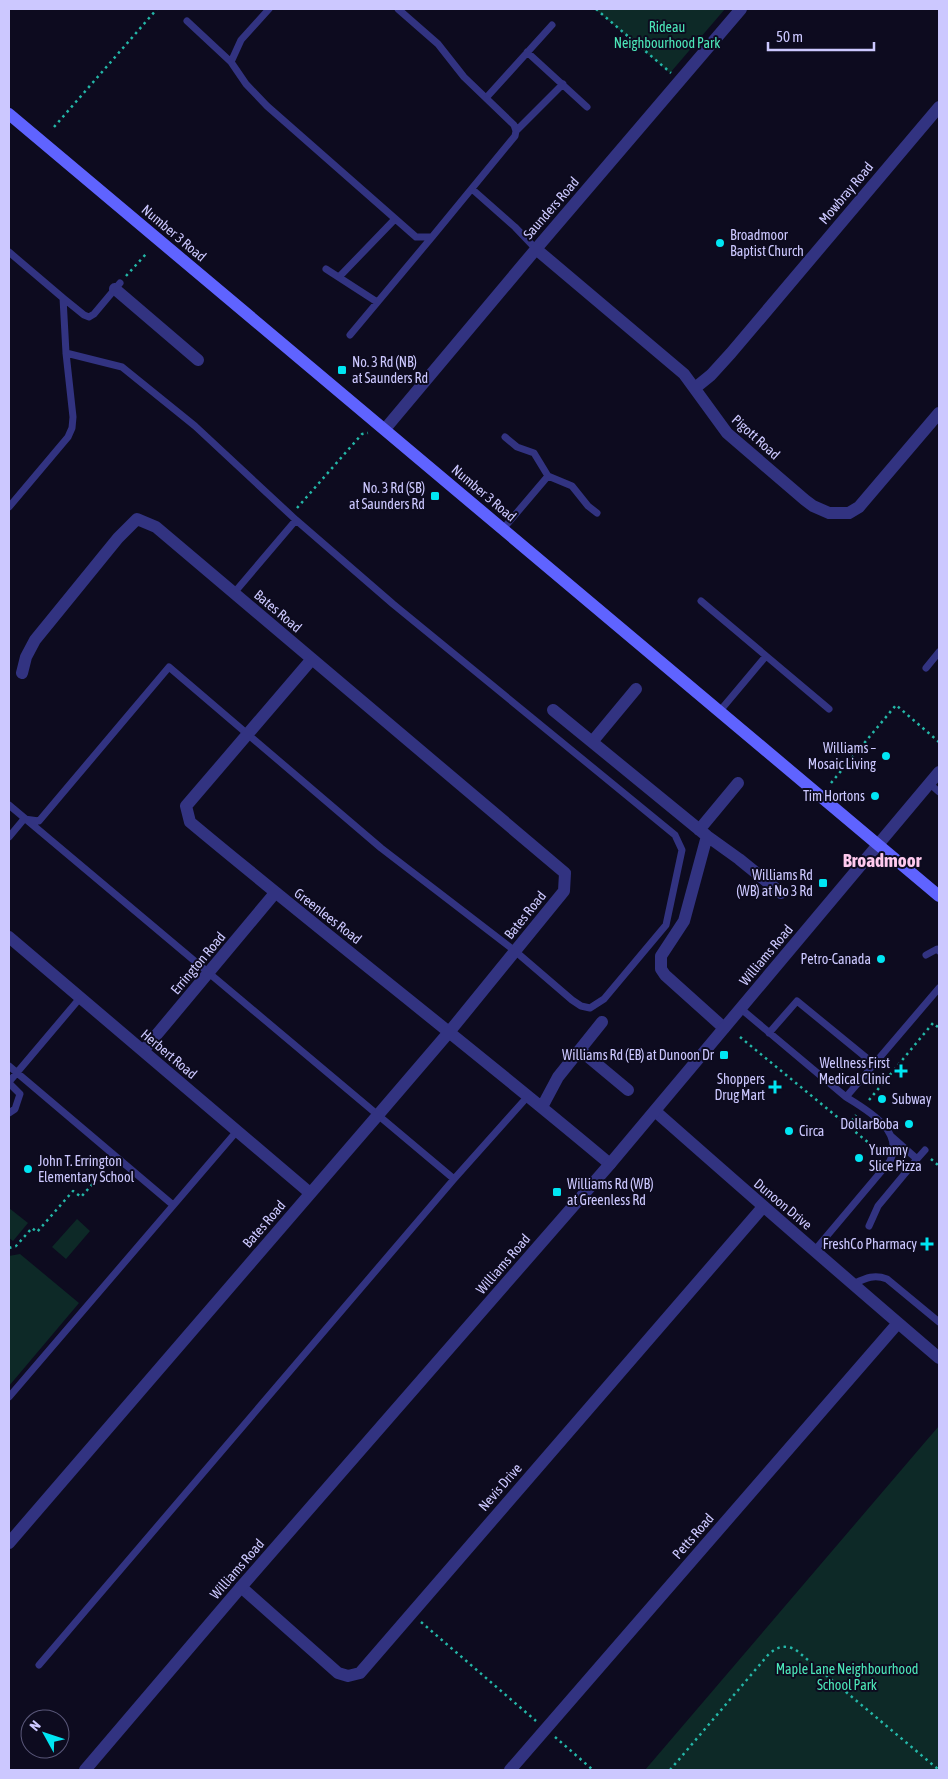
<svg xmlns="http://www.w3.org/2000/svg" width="948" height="1779" font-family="'Asap Condensed',sans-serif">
<rect width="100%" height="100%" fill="#0d0b1f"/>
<path fill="#0d2927" d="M 595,9 L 725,9 L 670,73 Z
M 9,1208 L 28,1223 L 13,1241 L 9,1238 Z
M 77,1219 L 90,1231 L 66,1259 L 52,1247 Z
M 20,1254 L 79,1303 L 9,1386 L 9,1256 Z
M 939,1426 L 939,1770 L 645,1770 L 926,1441 Z"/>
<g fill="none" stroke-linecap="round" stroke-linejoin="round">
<path stroke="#24b7a8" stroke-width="2.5" stroke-dasharray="2.5 4" stroke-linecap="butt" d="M 596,9 L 671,73
M 54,127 L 157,9
M 126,276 L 146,254
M 297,508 L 362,434 L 368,433
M 831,783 L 896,705 L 939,742
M 740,1037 L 881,1153
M 869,1100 L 933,1023 L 939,1028
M 848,1126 L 856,1115
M 931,1159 L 939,1166
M 9,1248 L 16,1246 L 32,1228 L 37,1232 L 73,1191 L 81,1197 L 97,1179
M 421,1622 L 536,1721
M 555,1737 L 593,1770
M 670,1770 L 768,1655 C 776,1647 785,1644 796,1650 L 939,1770"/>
<path stroke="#323381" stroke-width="7" d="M 269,9 L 241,40 L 231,62 L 246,84 L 267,106 L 416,237 L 432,237 L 515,136 L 516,131 L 514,125 L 464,77 L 438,44 L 398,9
M 187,21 L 231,62
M 527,52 L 587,107
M 486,98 L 552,25
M 516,131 L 563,84
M 472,189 L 515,227 L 536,249
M 9,252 L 63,298 L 66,353 L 73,417 L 72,428 L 68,437 L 9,507
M 326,269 L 377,302
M 339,277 L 395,219
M 63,298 L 84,315 L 89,317 L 94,314 L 120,283
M 350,335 L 432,237
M 66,353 L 122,367 L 195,426 L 296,520
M 505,437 L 517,447 L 534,453 L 548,476 L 572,486 L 588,506 L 597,513
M 503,529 L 548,476
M 701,601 L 829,709
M 926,668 L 939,652
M 719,712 L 766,656
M 930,784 L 939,792
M 9,805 L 454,1179
M 9,837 L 24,819 L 39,821 L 169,667 L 381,848 L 515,951 L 572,1000 L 581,1006 L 590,1008 L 604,999 L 666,925 L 682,850 L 675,835 L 393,604 L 296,520 L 234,593
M 926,955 L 937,949 L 939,951
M 740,1008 L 846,1097 C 867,1110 905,1131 890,1161 L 815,1250
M 769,1033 L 797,1001 L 874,1064
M 9,1066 L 173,1205
M 9,1082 L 80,998
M 9,1083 L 20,1094 L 15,1109 L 9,1113
M 846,1097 L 939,988
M 917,1159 L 925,1150
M 869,1226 L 878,1206 L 917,1159 L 892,1137
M 853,1284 C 866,1278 874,1274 887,1279 L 939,1322
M 9,1397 L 237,1131
M 39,1665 L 454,1179 L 529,1095"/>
<path stroke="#323381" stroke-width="12" d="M 536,249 L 684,374 L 727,433 L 805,500 L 813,506 L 829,513 L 849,513 L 859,507 L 939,413
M 115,289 L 198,360
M 695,388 L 711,375 L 731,353 L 939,107
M 385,429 L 536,249 L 741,9
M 312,659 L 186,806 L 190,822 C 329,938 472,1048 610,1164
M 553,710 L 707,836 L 739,859 L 781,893
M 592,742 L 636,689
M 699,830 L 738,783
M 707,836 L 684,921 L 661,956 L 661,969 L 665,975 L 724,1028
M 9,937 L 310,1193
M 580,1050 L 628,1090
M 143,1051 L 275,893
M 542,1107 L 558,1077 L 602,1022
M 655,1111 C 749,1194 843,1276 939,1358
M 9,1543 L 378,1115 L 450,1031 L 564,891 L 565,873 L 156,527 L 137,519 L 118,538 L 35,640 L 26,657 L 22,673
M 241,1587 L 338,1673 L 348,1676 L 360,1673 L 763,1207
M 510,1770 L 898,1323"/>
<path stroke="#323381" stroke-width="12" d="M 85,1770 L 241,1587 L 610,1164 L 939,772"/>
<path stroke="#5f63ff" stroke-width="12" d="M 9,114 L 939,896"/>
</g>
<g fill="#00e6f3" stroke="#0d0b1f" stroke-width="2">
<circle cx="720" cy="243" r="5"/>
<rect x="337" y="365" width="10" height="10" rx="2.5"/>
<rect x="430" y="491" width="10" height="10" rx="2.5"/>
<circle cx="886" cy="756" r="5"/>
<circle cx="875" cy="796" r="5"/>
<rect x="818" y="878" width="10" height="10" rx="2.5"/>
<circle cx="881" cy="959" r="5"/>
<rect x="719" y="1050" width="10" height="10" rx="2.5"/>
<path d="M898.5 1063.5h5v5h5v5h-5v5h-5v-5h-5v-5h5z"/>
<path d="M772.5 1079.5h5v5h5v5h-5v5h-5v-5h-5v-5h5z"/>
<circle cx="882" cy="1099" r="5"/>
<circle cx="909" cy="1124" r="5"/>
<circle cx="789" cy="1131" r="5"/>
<circle cx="859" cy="1158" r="5"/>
<circle cx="28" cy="1169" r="5"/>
<rect x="552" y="1187" width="10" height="10" rx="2.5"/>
<path d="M924.5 1236.5h5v5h5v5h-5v5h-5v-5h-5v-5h5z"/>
</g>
<g text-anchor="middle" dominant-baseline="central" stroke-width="4" stroke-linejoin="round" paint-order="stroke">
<g font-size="14" fill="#4ce7b9" stroke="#0d0b1f">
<text x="667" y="27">Rideau<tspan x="667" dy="16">Neighbourhood Park</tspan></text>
<text x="847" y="1669">Maple Lane Neighbourhood<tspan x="847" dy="16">School Park</tspan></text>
</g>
<g font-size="14" fill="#ccc8ff" stroke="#0d0b1f">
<text transform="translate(846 193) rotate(-50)">Mowbray Road</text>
<text transform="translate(551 208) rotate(-49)">Saunders Road</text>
<text transform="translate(174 233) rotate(40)">Number 3 Road</text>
<text transform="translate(756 437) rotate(42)">Pigott Road</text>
<text transform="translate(484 493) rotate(40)">Number 3 Road</text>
<text transform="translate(278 611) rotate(40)">Bates Road</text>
<text transform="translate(525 915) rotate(-51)">Bates Road</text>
<text transform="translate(328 916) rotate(38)">Greenlees Road</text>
<text transform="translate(766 955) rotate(-50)">Williams Road</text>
<text transform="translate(198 963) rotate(-50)">Errington Road</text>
<text transform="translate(169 1054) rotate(40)">Herbert Road</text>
<text transform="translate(783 1204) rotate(40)">Dunoon Drive</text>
<text transform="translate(264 1224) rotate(-49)">Bates Road</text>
<text transform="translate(503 1264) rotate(-49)">Williams Road</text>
<text transform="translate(500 1487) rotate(-49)">Nevis Drive</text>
<text transform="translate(693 1536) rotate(-49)">Petts Road</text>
<text transform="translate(237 1569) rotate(-49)">Williams Road</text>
</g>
<g font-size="14" fill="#ccc8ff" stroke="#0d0b1f" text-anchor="end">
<text x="730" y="235" text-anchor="start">Broadmoor<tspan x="730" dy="16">Baptist Church</tspan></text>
<text x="352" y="362" text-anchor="start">No. 3 Rd (NB)<tspan x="352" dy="16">at Saunders Rd</tspan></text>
<text x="425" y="488">No. 3 Rd (SB)<tspan x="425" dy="16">at Saunders Rd</tspan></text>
<text x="876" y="748">Williams –<tspan x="876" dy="16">Mosaic Living</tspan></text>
<text x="865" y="796">Tim Hortons</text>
<text x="813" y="875">Williams Rd<tspan x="813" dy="16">(WB) at No 3 Rd</tspan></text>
<text x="871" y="959">Petro-Canada</text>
<text x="714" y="1055">Williams Rd (EB) at Dunoon Dr</text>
<text x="890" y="1063">Wellness First<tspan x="890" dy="16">Medical Clinic</tspan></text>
<text x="765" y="1079">Shoppers<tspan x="765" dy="16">Drug Mart</tspan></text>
<text x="892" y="1099" text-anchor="start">Subway</text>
<text x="899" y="1124">DollarBoba</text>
<text x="799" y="1131" text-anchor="start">Circa</text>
<text x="869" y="1150" text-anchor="start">Yummy<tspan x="869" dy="16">Slice Pizza</tspan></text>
<text x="38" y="1161" text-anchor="start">John T. Errington<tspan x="38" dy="16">Elementary School</tspan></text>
<text x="567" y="1184" text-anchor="start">Williams Rd (WB)<tspan x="567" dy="16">at Greenless Rd</tspan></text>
<text x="917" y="1244">FreshCo Pharmacy</text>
</g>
<g font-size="19" font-weight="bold" fill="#ffcaee" stroke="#0d0b1f">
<text x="882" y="860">Broadmoor</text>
</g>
</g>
<rect width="948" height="1779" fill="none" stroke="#ccc8ff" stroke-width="20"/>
<g transform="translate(45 1734) rotate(310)"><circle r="24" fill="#0d0b1f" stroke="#595779"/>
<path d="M0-4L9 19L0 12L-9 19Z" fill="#00e6f3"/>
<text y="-8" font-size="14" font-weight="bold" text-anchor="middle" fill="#ccc8ff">N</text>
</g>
<path d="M768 42v8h106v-8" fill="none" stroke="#ccc8ff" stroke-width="2.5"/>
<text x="776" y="42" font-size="15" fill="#ccc8ff" stroke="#0d0b1f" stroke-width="4" paint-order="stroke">50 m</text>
</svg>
